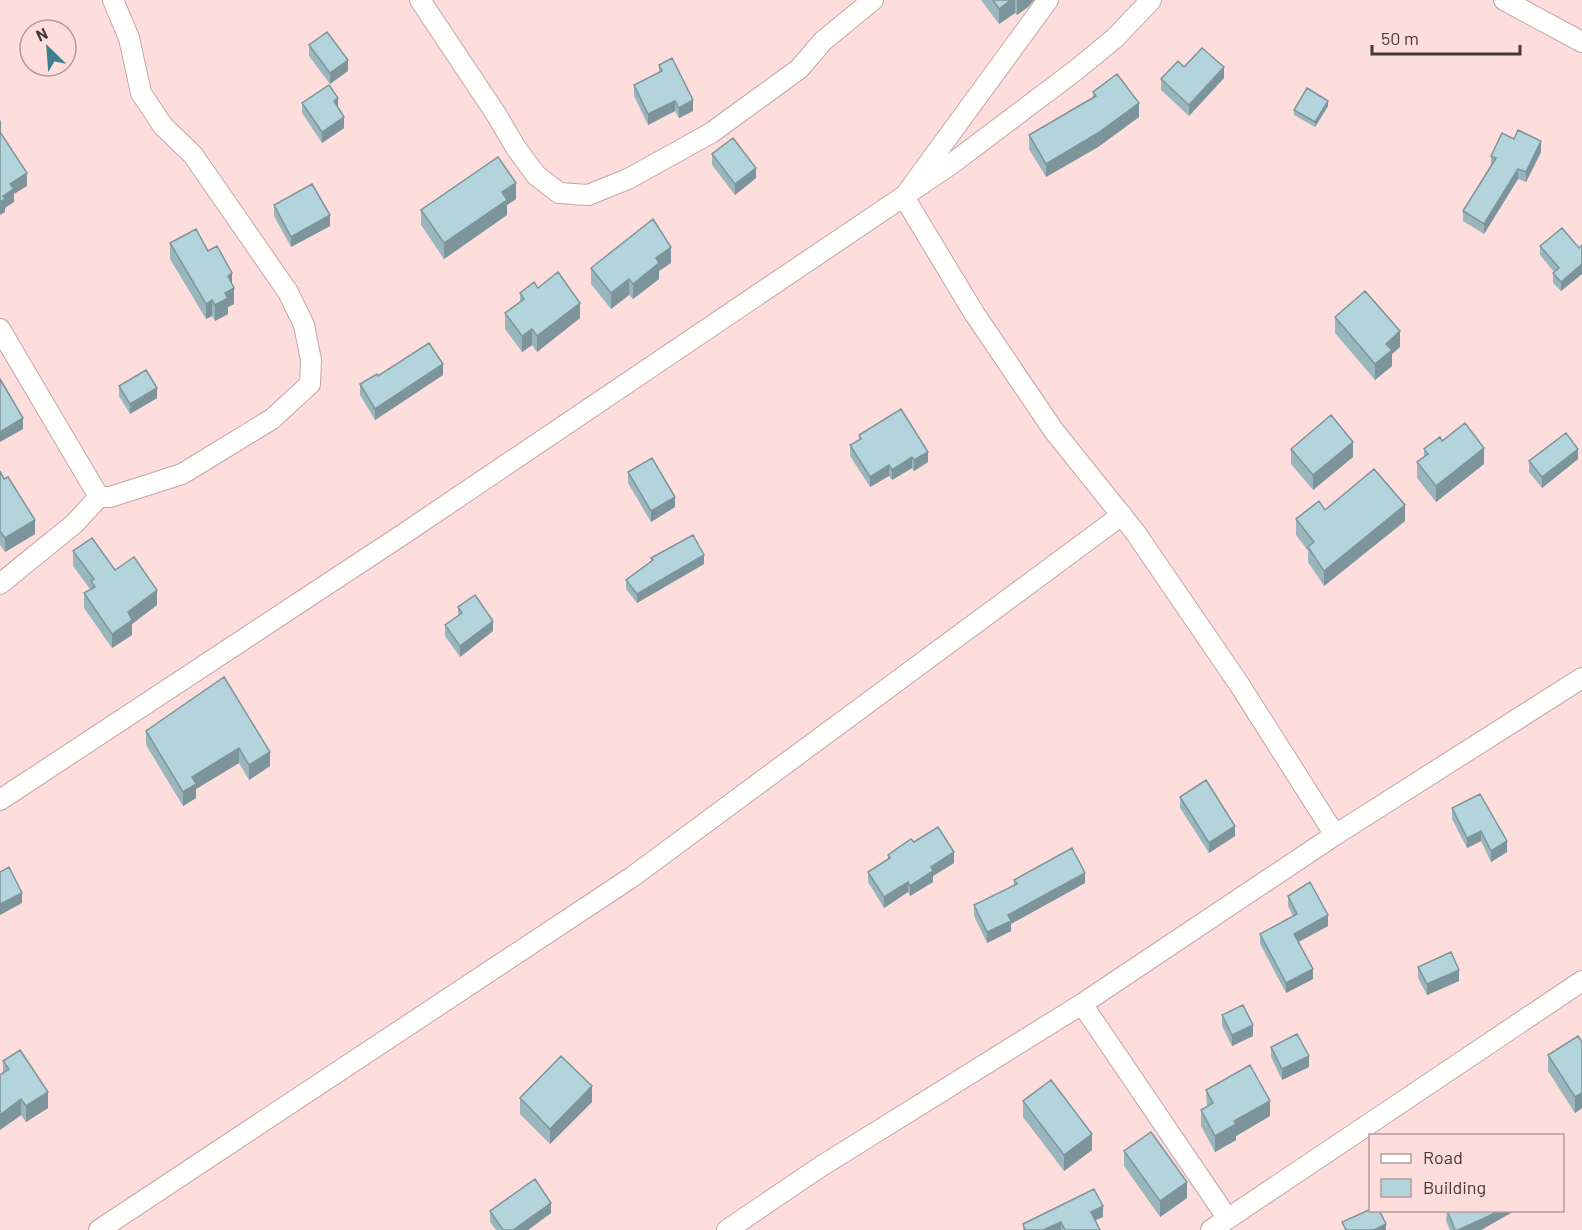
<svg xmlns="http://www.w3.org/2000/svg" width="1582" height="1230" font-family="Barlow,sans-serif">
<rect width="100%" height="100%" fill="#fededd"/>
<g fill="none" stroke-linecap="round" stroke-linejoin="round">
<defs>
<path id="street" d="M 420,0 L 496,114 L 516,148 L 536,175 L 559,193 L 588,195 L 628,179 L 711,133 L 799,69 L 823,41 L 873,0
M 1048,0 L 904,197 L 974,313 L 1054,431 L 1135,532 L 1239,684 L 1335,835
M 1504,0 L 1582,42
M 0,329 L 99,497
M 0,584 L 74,524 L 99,497 L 110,497 L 182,474 L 272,419 L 310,384 L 311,360 L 304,325 L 288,292 L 193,155 L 163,126 L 141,93 L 129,38 L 113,0
M 0,800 L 405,533 L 950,165 L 1076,70 L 1115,38 L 1151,0
M 1082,1004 L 1228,1219
M 99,1230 L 632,877 L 1122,515
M 727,1230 L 820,1167 L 1082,1004 L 1335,835 L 1582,678
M 1211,1230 L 1582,981"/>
</defs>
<use href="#street" stroke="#c3a5a4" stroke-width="22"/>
<use href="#street" stroke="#fff" stroke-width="20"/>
</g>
<path fill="#9ab6bd" d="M 981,0 L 1034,0 L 1028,7 L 1017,15 L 1015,13 L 999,24 Z
M 309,45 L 348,71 L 330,84 L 309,56 Z
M 659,65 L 693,111 L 679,118 L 675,111 L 648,125 L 634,96 L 634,85 L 659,73 Z
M 1184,67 L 1224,78 L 1189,116 L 1161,90 L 1161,79 Z
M 1093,92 L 1139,117 L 1098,147 L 1046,177 L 1029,149 L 1029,135 L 1093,97 Z
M 302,103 L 338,108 L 344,128 L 322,143 L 302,113 Z
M 1328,106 L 1315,127 L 1294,115 L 1294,110 Z
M 1541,152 L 1526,182 L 1518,179 L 1484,234 L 1463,221 L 1463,211 L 1491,166 L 1491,156 Z
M 712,154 L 756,178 L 735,195 L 712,165 Z
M 516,199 L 507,205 L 507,215 L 444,259 L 421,225 L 421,210 Z
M 274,205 L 330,226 L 291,247 L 274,216 Z
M 170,243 L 208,251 L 232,284 L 234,304 L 228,307 L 228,314 L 215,321 L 212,316 L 206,319 L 170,259 Z
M 1582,245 L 1582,274 L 1561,291 L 1553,283 L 1553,273 L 1554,272 L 1540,255 L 1540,246 L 1579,248 Z
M 671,263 L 659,271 L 659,279 L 633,299 L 629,295 L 611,309 L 591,284 L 591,268 Z
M 538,288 L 580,318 L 537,352 L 532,345 L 522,352 L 505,329 L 505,313 L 520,302 L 520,293 Z
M 1335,317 L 1400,347 L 1392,354 L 1392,366 L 1375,380 L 1335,333 Z
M 443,375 L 375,420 L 360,395 L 360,384 L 378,376 Z
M 119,386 L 157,398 L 130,414 L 119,396 Z
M 859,435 L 928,462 L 914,471 L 912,468 L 892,480 L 889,476 L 870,487 L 850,456 L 850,445 L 859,440 Z
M 1442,441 L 1484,464 L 1436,502 L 1417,478 L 1417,462 L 1424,457 L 1424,449 Z
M 1291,449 L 1353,457 L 1313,490 L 1291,464 Z
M 1578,459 L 1542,488 L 1529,472 L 1529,461 Z
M 0,471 L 35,534 L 5,552 L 0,545 Z
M 628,472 L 675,507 L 651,522 L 628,483 Z
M 1325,510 L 1405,521 L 1324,586 L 1308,562 L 1308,551 L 1296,535 L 1296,519 Z
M 73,551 L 115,570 L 157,605 L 132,624 L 132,635 L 112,648 L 84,608 L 84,593 L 90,589 L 73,566 Z
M 651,558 L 704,564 L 637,603 L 626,589 L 626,580 L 651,561 Z
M 458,607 L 493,631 L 460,657 L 445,636 L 445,625 L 458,616 Z
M 146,731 L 270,752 L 270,766 L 249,780 L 239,763 L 196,789 L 196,798 L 183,806 L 146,745 Z
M 1180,797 L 1235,836 L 1209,853 L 1180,808 Z
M 1452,808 L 1507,852 L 1491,862 L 1481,841 L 1467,848 L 1452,819 Z
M 914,842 L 954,863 L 933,876 L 933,882 L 910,896 L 908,892 L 884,908 L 868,882 L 868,872 L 888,859 L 888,855 Z
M 1014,880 L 1085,883 L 1011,924 L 1011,931 L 987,943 L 974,916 L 974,905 L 1014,886 Z
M 1288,896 L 1328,926 L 1299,942 L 1313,979 L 1286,993 L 1260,944 L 1260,934 L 1293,916 L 1288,906 Z
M 1418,967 L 1459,981 L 1427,995 L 1418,978 Z
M 1222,1015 L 1253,1036 L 1232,1046 L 1222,1026 Z
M 1582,1042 L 1582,1108 L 1575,1113 L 1548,1071 L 1548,1055 Z
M 1271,1047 L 1309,1067 L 1282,1080 L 1271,1057 Z
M 3,1061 L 48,1108 L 26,1122 L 21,1115 L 0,1130 L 0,1075 L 3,1073 Z
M 1206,1090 L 1270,1116 L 1236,1136 L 1236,1140 L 1215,1152 L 1201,1126 L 1201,1110 L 1207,1107 Z
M 520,1098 L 592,1102 L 550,1144 L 520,1114 Z
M 1023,1101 L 1092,1150 L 1064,1171 L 1023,1117 Z
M 1124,1151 L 1187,1198 L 1160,1217 L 1124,1166 Z
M 1447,1210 L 1516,1210 L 1481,1230 L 1450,1230 L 1446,1221 Z
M 490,1211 L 551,1213 L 528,1230 L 496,1230 L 490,1222 Z
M 1103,1217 L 1095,1220 L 1100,1230 L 1023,1230 L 1023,1224 Z"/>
<path fill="#7d949a" d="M 1011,0 L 1015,0 L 1015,13 L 999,24 L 999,9 Z
M 1017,0 L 1034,0 L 1028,7 L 1017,15 Z
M 348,60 L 348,71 L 330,84 L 330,73 Z
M 1224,67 L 1224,78 L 1189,116 L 1189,105 Z
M 338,98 L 338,109 L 334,101 Z
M 693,100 L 693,111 L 679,118 L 679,108 Z
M 675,101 L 675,111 L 648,125 L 648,114 Z
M 1328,101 L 1328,106 L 1315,127 L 1315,122 Z
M 1139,103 L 1139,117 L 1098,147 L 1046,177 L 1046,164 Z
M 344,117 L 344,128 L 322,143 L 322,132 Z
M 1,120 L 1,133 L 0,134 L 0,121 Z
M 1541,141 L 1541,152 L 1526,182 L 1526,172 Z
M 756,168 L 756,178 L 735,195 L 735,184 Z
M 1518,169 L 1518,179 L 1484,234 L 1484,224 Z
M 27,173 L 27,186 L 14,194 L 14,202 L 5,208 L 5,212 L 0,215 L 0,202 L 10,184 Z
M 516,183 L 516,199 L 507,205 L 507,215 L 444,259 L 444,243 L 502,192 Z
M 330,215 L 330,226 L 291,247 L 291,237 Z
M 671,247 L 671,263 L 659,271 L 659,279 L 633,299 L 633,284 L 656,258 Z
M 1582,264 L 1582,274 L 1561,291 L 1561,282 Z
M 232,273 L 232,289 L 228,276 Z
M 629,279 L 629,295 L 611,309 L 611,293 Z
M 234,288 L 234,304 L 228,307 L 228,314 L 215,321 L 215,305 L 225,293 Z
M 212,300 L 212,316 L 206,319 L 206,304 Z
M 580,303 L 580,318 L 537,352 L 537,336 Z
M 532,329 L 532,345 L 522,352 L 522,336 Z
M 1400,331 L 1400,347 L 1392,354 L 1392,366 L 1375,380 L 1375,364 L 1386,344 Z
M 443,364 L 443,375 L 375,420 L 375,409 Z
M 157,388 L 157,398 L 130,414 L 130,404 Z
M 23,418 L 23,429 L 0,442 L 0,432 Z
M 1353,442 L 1353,457 L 1313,490 L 1313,475 Z
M 1484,448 L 1484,464 L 1436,502 L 1436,486 Z
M 1578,449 L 1578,459 L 1542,488 L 1542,477 Z
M 928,452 L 928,462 L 914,471 L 914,460 Z
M 912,457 L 912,468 L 892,480 L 892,470 Z
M 889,465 L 889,476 L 870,487 L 870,477 Z
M 675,497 L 675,507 L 651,522 L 651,511 Z
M 1405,505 L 1405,521 L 1324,586 L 1324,571 Z
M 35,520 L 35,534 L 5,552 L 5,538 Z
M 704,555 L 704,564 L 637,603 L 637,594 Z
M 157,590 L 157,605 L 132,624 L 132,635 L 112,648 L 112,634 L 128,612 Z
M 493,621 L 493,631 L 460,657 L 460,646 Z
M 239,748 L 239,763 L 196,789 L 196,798 L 183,806 L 183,792 L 192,777 Z
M 270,752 L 270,766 L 249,780 L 249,765 Z
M 1235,826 L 1235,836 L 1209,853 L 1209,843 Z
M 1481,831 L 1481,841 L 1467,848 L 1467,838 Z
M 1507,841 L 1507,852 L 1491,862 L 1491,851 Z
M 954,852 L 954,863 L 933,876 L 933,882 L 910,896 L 910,886 L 931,867 Z
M 1085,873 L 1085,883 L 1011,924 L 1011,931 L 987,943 L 987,932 L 1008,915 Z
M 908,882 L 908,892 L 884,908 L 884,897 Z
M 22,893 L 22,903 L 0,915 L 0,904 Z
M 1328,915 L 1328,926 L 1294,944 L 1294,934 Z
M 1313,969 L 1313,979 L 1286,993 L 1286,983 Z
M 1459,970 L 1459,981 L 1427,995 L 1427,984 Z
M 1253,1025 L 1253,1036 L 1232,1046 L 1232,1035 Z
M 1309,1056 L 1309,1067 L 1282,1080 L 1282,1069 Z
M 592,1086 L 592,1102 L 550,1144 L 550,1129 Z
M 48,1092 L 48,1108 L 26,1122 L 26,1106 Z
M 1582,1093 L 1582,1108 L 1575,1113 L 1575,1097 Z
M 21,1099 L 21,1115 L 0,1130 L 0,1115 Z
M 1270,1101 L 1270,1116 L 1236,1136 L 1236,1140 L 1215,1152 L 1215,1136 L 1234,1121 Z
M 1092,1134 L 1092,1150 L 1064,1171 L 1064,1155 Z
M 1187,1182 L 1187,1198 L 1160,1217 L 1160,1201 Z
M 551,1203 L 551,1213 L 528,1230 L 513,1230 Z
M 1103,1206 L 1103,1217 L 1091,1222 L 1091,1212 Z
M 1498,1210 L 1516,1210 L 1481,1230 L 1458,1230 Z
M 1061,1222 L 1061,1230 L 1043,1230 Z
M 1386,1224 L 1386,1230 L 1374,1230 Z"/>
<path fill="#b3d4dc" stroke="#7d949a" stroke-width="1.5" d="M 993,0 L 1011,0 L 999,9 Z
M 327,32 L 348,60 L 330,73 L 309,45 Z
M 1202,48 L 1224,67 L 1189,105 L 1161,79 L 1178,61 L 1184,67 Z
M 672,58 L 693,100 L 679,108 L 675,101 L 648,114 L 634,85 L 662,71 L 659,65 Z
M 1117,74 L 1139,103 L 1098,133 L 1046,164 L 1029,135 L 1096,96 L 1093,92 Z
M 329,85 L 338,98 L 334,101 L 344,117 L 322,132 L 302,103 Z
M 1307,88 L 1328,101 L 1315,122 L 1294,110 Z
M 1518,130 L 1541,141 L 1526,172 L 1518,169 L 1484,224 L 1463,211 L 1496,158 L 1491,156 L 1502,133 L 1514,139 Z
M 0,132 L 27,173 L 10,184 L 14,189 L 3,196 L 5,199 L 0,202 Z
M 733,138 L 756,168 L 735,184 L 712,154 Z
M 498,157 L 516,183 L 502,192 L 507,200 L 444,243 L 421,210 Z
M 312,184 L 330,215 L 291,237 L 274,205 Z
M 653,219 L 671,247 L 656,258 L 659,263 L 633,284 L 629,279 L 611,293 L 591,268 Z
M 1562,228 L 1579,248 L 1582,245 L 1582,264 L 1561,282 L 1553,273 L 1559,268 L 1540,246 Z
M 196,229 L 208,251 L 217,246 L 232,273 L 228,276 L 234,288 L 225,293 L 228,298 L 215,305 L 212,300 L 206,304 L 170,243 Z
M 558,272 L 580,303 L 537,336 L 532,329 L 522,336 L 505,313 L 524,299 L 520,293 L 534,282 L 538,288 Z
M 1365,291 L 1400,331 L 1386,344 L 1392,350 L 1375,364 L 1335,317 Z
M 429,343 L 443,364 L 375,409 L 360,384 L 377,374 L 378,376 Z
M 146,370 L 157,388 L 130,404 L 119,386 Z
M 0,379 L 23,418 L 0,432 Z
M 901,409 L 928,452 L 914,460 L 912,457 L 892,470 L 889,465 L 870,477 L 850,445 L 861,439 L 859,435 Z
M 1331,415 L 1353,442 L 1313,475 L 1291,449 Z
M 1465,423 L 1484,448 L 1436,486 L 1417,462 L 1428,454 L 1424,449 L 1440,437 L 1442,441 Z
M 1566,433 L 1578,449 L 1542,477 L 1529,461 Z
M 652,458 L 675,497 L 651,511 L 628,472 Z
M 1374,469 L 1405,505 L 1324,571 L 1308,547 L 1314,542 L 1296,519 L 1319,501 L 1325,510 Z
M 0,471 L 4,479 L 8,477 L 35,520 L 5,538 L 0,531 Z
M 693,535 L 704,555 L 637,594 L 626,580 L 653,560 L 651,558 Z
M 92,538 L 115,570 L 134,557 L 157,590 L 128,612 L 132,620 L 112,634 L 84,593 L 95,587 L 91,581 L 94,579 L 73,551 Z
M 475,595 L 493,621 L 460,646 L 445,625 L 462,613 L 458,607 Z
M 224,677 L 270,752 L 249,765 L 239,748 L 192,777 L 196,784 L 183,792 L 146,731 Z
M 1206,780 L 1235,826 L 1209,843 L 1180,797 Z
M 1480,794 L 1507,841 L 1491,851 L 1481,831 L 1467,838 L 1452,808 Z
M 938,827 L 954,852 L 931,867 L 933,871 L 910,886 L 908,882 L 884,897 L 868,872 L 890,858 L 888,855 L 911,839 L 914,842 Z
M 1072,848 L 1085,873 L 1008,915 L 1011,921 L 987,932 L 974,905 L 1017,884 L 1014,880 Z
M 9,867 L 22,893 L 0,904 L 0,872 Z
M 1310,882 L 1328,915 L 1294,934 L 1313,969 L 1286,983 L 1260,934 L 1297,914 L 1288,896 Z
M 1451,952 L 1459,970 L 1427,984 L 1418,967 Z
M 1243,1005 L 1253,1025 L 1232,1035 L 1222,1015 Z
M 1297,1034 L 1309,1056 L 1282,1069 L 1271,1047 Z
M 1578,1036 L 1582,1042 L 1582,1093 L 1575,1097 L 1548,1055 Z
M 20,1050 L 48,1092 L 26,1106 L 21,1099 L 0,1115 L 0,1075 L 9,1069 L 3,1061 Z
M 561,1056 L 592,1086 L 550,1129 L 520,1098 Z
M 1250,1065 L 1270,1101 L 1234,1121 L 1236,1124 L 1215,1136 L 1201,1110 L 1213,1103 L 1206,1090 Z
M 1051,1080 L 1092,1134 L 1064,1155 L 1023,1101 Z
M 1151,1132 L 1187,1182 L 1160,1201 L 1124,1151 Z
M 535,1179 L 551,1203 L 513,1230 L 503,1230 L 490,1211 Z
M 1094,1189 L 1103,1206 L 1091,1212 L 1100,1230 L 1065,1230 L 1061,1222 L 1043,1230 L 1025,1230 L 1023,1224 Z
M 1371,1209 L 1371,1210 L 1379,1210 L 1386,1224 L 1374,1230 L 1346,1230 L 1342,1222 Z
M 1447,1210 L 1498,1210 L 1489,1216 L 1458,1230 L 1455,1230 Z"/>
<rect x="1369" y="1134" width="195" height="78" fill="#fededd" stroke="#b49c9b" stroke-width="1.5"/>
<rect x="1381" y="1154" width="30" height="9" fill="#ffffff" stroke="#b49c9b" stroke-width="1.5"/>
<text x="1423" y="1164" font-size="18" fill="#453838">Road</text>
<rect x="1381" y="1179" width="30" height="18" fill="#b3d4dc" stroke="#b49c9b" stroke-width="1.5"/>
<text x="1423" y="1194" font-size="18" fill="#453838">Building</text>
<g transform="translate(48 48) rotate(335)"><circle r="28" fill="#fededd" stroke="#b49c9b" stroke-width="1.5"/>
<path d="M0-4.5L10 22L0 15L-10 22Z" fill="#3c808f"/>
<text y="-9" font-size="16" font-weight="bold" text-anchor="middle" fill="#453838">N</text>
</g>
<path d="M1372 45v9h148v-9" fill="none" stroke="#453838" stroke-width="3"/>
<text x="1381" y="45" font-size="18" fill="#453838" stroke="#fededd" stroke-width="4.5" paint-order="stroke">50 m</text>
</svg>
